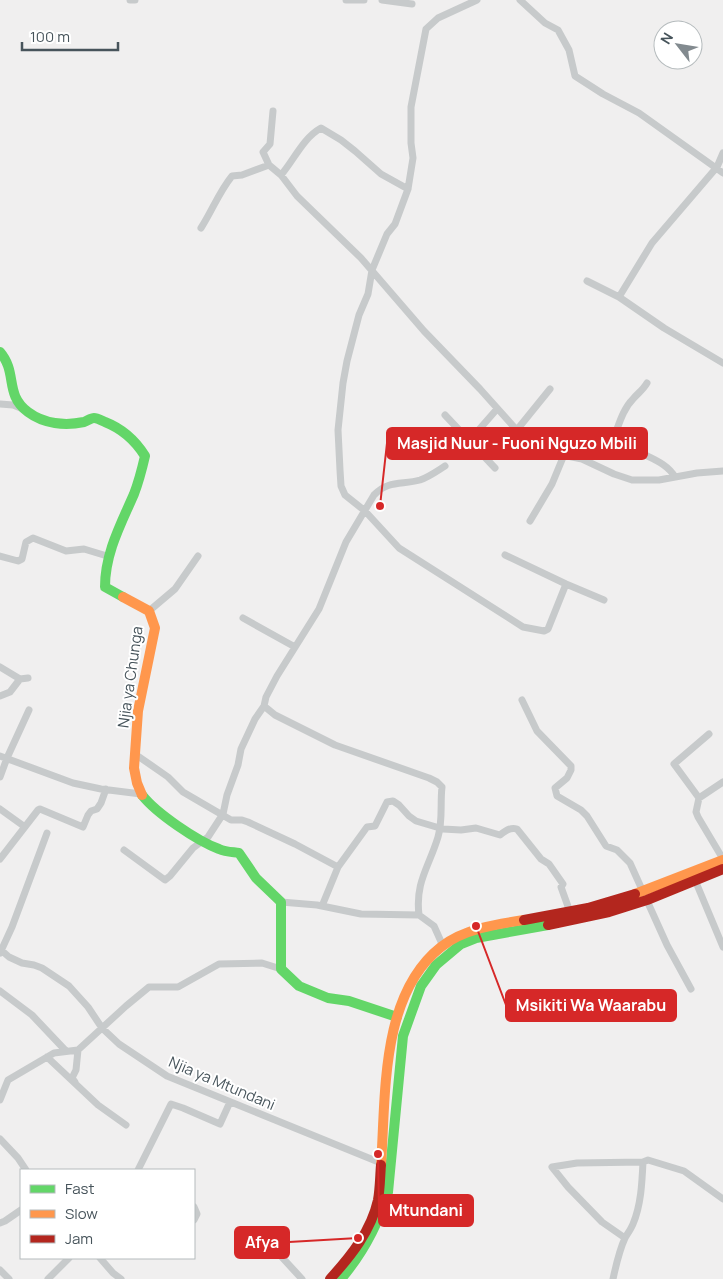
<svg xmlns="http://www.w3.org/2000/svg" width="723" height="1279" font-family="Manrope,sans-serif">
<rect width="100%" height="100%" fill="#f0efef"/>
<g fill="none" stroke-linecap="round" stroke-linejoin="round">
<path stroke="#c7cacb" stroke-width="7" d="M 130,0 L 135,0
M 346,0 L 364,0
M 382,0 L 412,4
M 477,0 L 438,18 L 426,29 L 411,107 L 411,143 L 413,158 L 408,189 L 395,224 L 387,234 L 372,270 L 368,294 L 359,315 L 347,361 L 343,383 L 338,430 L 340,470 L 341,486 L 345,495 L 365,511 L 399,548 L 523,627 L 544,631 L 548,629 L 566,584
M 520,0 L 545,23 L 558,30 L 569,50 L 575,76 L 603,94 L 639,113 L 723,173
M 273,111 L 270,144 L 263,152 L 269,165 L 281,175 L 297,196 L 361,258 L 424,331 L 480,389 L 530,445 L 543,451 L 582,459 L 614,474 L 632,480 L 659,480 L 697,473 L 723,471
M 723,153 L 717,167 L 652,243 L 619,297 L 664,328 L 723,363
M 281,175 C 294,160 303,138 321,128 L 341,140 L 355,151 L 381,174 L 408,189
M 201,228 C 212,211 219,192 232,176 L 242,175 L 269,165
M 587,281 L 619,297
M 647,383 C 643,390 638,393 633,399 C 625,407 621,418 617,429 C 620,433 622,439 626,442 C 640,457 664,458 675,477
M 0,404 L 13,405 L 23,409
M 445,415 L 495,468
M 516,431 L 550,389
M 469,441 L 497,409
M 530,521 L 552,484 L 564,455
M 505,555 L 566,584 L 604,600
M 0,556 L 18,561 L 22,559 L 26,542 L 33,538 L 66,551 L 84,549 L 107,556
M 149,611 L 175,589 L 198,556
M 243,618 L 295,647
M 0,667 L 20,679 L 28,678
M 0,696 L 10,692 L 20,679
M 522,700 L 537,731 L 571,766 L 571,770 L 567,778 L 555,788 L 557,796 L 581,810 L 587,816 L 606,846 L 617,850 L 630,863 L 667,945 L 691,989
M 264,706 L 275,715 L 335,745 L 429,778 L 437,782 L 442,787 C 440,803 443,821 438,837 C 429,867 415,882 419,915 L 434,926 L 443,946
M 709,734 L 674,764 L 699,798 L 696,812 L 698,817 L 723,859
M 135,754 L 168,777 L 183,792 L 231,820 L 242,820 L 248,822 L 295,844 L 338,867 L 322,906
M 0,756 L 73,783 L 101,789 L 141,794
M 0,777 L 7,758 L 29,710
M 699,798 L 723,782
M 0,809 L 25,827
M 124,850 L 165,880 L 170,876 L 193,848 L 208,837 L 223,814 L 227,795 L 238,765 L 241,749 L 255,719 L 264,706 L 266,697 L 277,676 L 319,609 L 346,542 L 374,495 C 388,480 402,485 420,480 C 429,477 437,471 445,466
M 0,859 L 38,810 L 40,809 L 83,827 L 88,815 L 91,811 L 97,809 L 101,803 L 106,789
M 338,867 L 367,827 L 375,826 L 387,802 L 393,801 L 399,805 L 409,816 L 416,821 L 443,829 L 461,830 L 476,828 L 500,835 C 505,831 510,827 517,829 L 541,859 L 549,864 L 563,884 L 561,887 L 570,912
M 695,880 L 723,947
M 281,902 L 317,905 L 361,914 L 419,915
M 0,949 L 9,957 L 22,963 L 34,965 L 42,968 L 69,986 L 88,1007 L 102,1028 L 119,1044 L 167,1076 L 381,1163
M 0,953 L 12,927 L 47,833
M 0,991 L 32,1015 L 66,1051
M 47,1057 L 98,1105 L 126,1125
M 75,1082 L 72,1078 L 76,1070 L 78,1050
M 0,1100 L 8,1080 L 54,1053 L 78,1050 L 126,1006 L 149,987 L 178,987 L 219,964 L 262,963 L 281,969
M 0,1139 L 18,1158 L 26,1170
M 138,1170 L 171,1104 L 183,1108 L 220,1124 L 230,1102
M 194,1207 L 197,1214 L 194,1220
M 0,1223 L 5,1221 L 21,1210
M 625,1238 L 602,1222 L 568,1187 L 552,1167 L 577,1163 L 643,1162 L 648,1160 L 684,1171 L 723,1199
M 267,1241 L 302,1279
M 100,1258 L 113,1273 L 121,1279
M 0,1270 L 9,1279
M 48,1279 L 69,1258
M 613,1279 C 616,1265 619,1251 625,1238 C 628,1233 631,1229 633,1224 C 641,1205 642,1183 643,1162"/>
<path stroke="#63d668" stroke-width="10" d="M 0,352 C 18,373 4,394 28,412 C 44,424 65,426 84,422 C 87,421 91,418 94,418 C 98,418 102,421 105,422 C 123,429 135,440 145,456 C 142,469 139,481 134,494 C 121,524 105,553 105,587 L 123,597
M 142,795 C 156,813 197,841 219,849 C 226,852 233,852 239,853 L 256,878 L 281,902 L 281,969 L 299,986 L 328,998 L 349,1001 L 397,1017
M 341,1279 C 363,1253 378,1225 388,1192 L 403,1036 L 421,986 L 436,965 L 461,944 L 476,938 L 548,925"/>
<path stroke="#ff974d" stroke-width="10" d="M 123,597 L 149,611 L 155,628 L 138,711 L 134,768 L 137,783 L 142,795
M 635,894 L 723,860
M 381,1165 C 386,1095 380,995 441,947 C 463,929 497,924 524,920"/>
<path stroke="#b3261e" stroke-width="10" d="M 524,920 L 588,908 L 635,894
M 548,925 L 609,912 L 647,900 L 723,869
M 330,1279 C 351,1256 371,1231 378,1200 C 380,1189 380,1177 381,1165"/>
</g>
<g text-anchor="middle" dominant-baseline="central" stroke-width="4" stroke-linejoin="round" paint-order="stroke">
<g font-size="15" fill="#47545b" stroke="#fff">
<text transform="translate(130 677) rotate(-82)">Njia ya Chunga</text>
<text transform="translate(222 1083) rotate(23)">Njia ya Mtundani</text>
</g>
</g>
<path fill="none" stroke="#d62828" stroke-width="2" d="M380 506L387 443M476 926L506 1005M378 1154L379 1211M358 1238L289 1242"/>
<g fill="#d62828" stroke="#fff" stroke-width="2">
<circle cx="380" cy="506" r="5"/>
<circle cx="476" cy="926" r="5"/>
<circle cx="378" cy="1154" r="5"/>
<circle cx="358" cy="1238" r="5"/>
</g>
<g fill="#d62828" stroke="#d62828" stroke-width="2">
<rect x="387" y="428" width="260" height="31" rx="5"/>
<rect x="506" y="990" width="170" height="31" rx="5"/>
<rect x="379" y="1195" width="94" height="31" rx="5"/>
<rect x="235" y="1227" width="54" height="31" rx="5"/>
</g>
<g font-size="16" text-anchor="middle" font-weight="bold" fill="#fff">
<text x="517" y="449">Masjid Nuur - Fuoni Nguzo Mbili</text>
<text x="591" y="1011">Msikiti Wa Waarabu</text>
<text x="426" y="1216">Mtundani</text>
<text x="262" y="1248">Afya</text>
</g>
<rect x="20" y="1169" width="175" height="90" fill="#ffffff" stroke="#b5bbbd"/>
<rect x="30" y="1185" width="25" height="8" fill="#63d668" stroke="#b5bbbd"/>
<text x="65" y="1194" font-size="15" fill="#47545b">Fast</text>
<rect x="30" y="1210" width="25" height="8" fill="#ff974d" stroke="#b5bbbd"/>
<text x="65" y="1219" font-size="15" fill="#47545b">Slow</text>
<rect x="30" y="1235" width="25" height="8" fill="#b3261e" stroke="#b5bbbd"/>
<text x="65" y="1244" font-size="15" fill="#47545b">Jam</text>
<g transform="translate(678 45) rotate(301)"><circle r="24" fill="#ffffff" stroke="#b5bbbd"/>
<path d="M0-4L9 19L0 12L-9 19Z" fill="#828a8f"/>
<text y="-8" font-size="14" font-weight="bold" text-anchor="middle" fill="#47545b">N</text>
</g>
<path d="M22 42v8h96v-8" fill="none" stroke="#47545b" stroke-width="2.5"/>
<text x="30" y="42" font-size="15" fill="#47545b" stroke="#ffffff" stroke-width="4" paint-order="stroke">100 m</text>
</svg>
